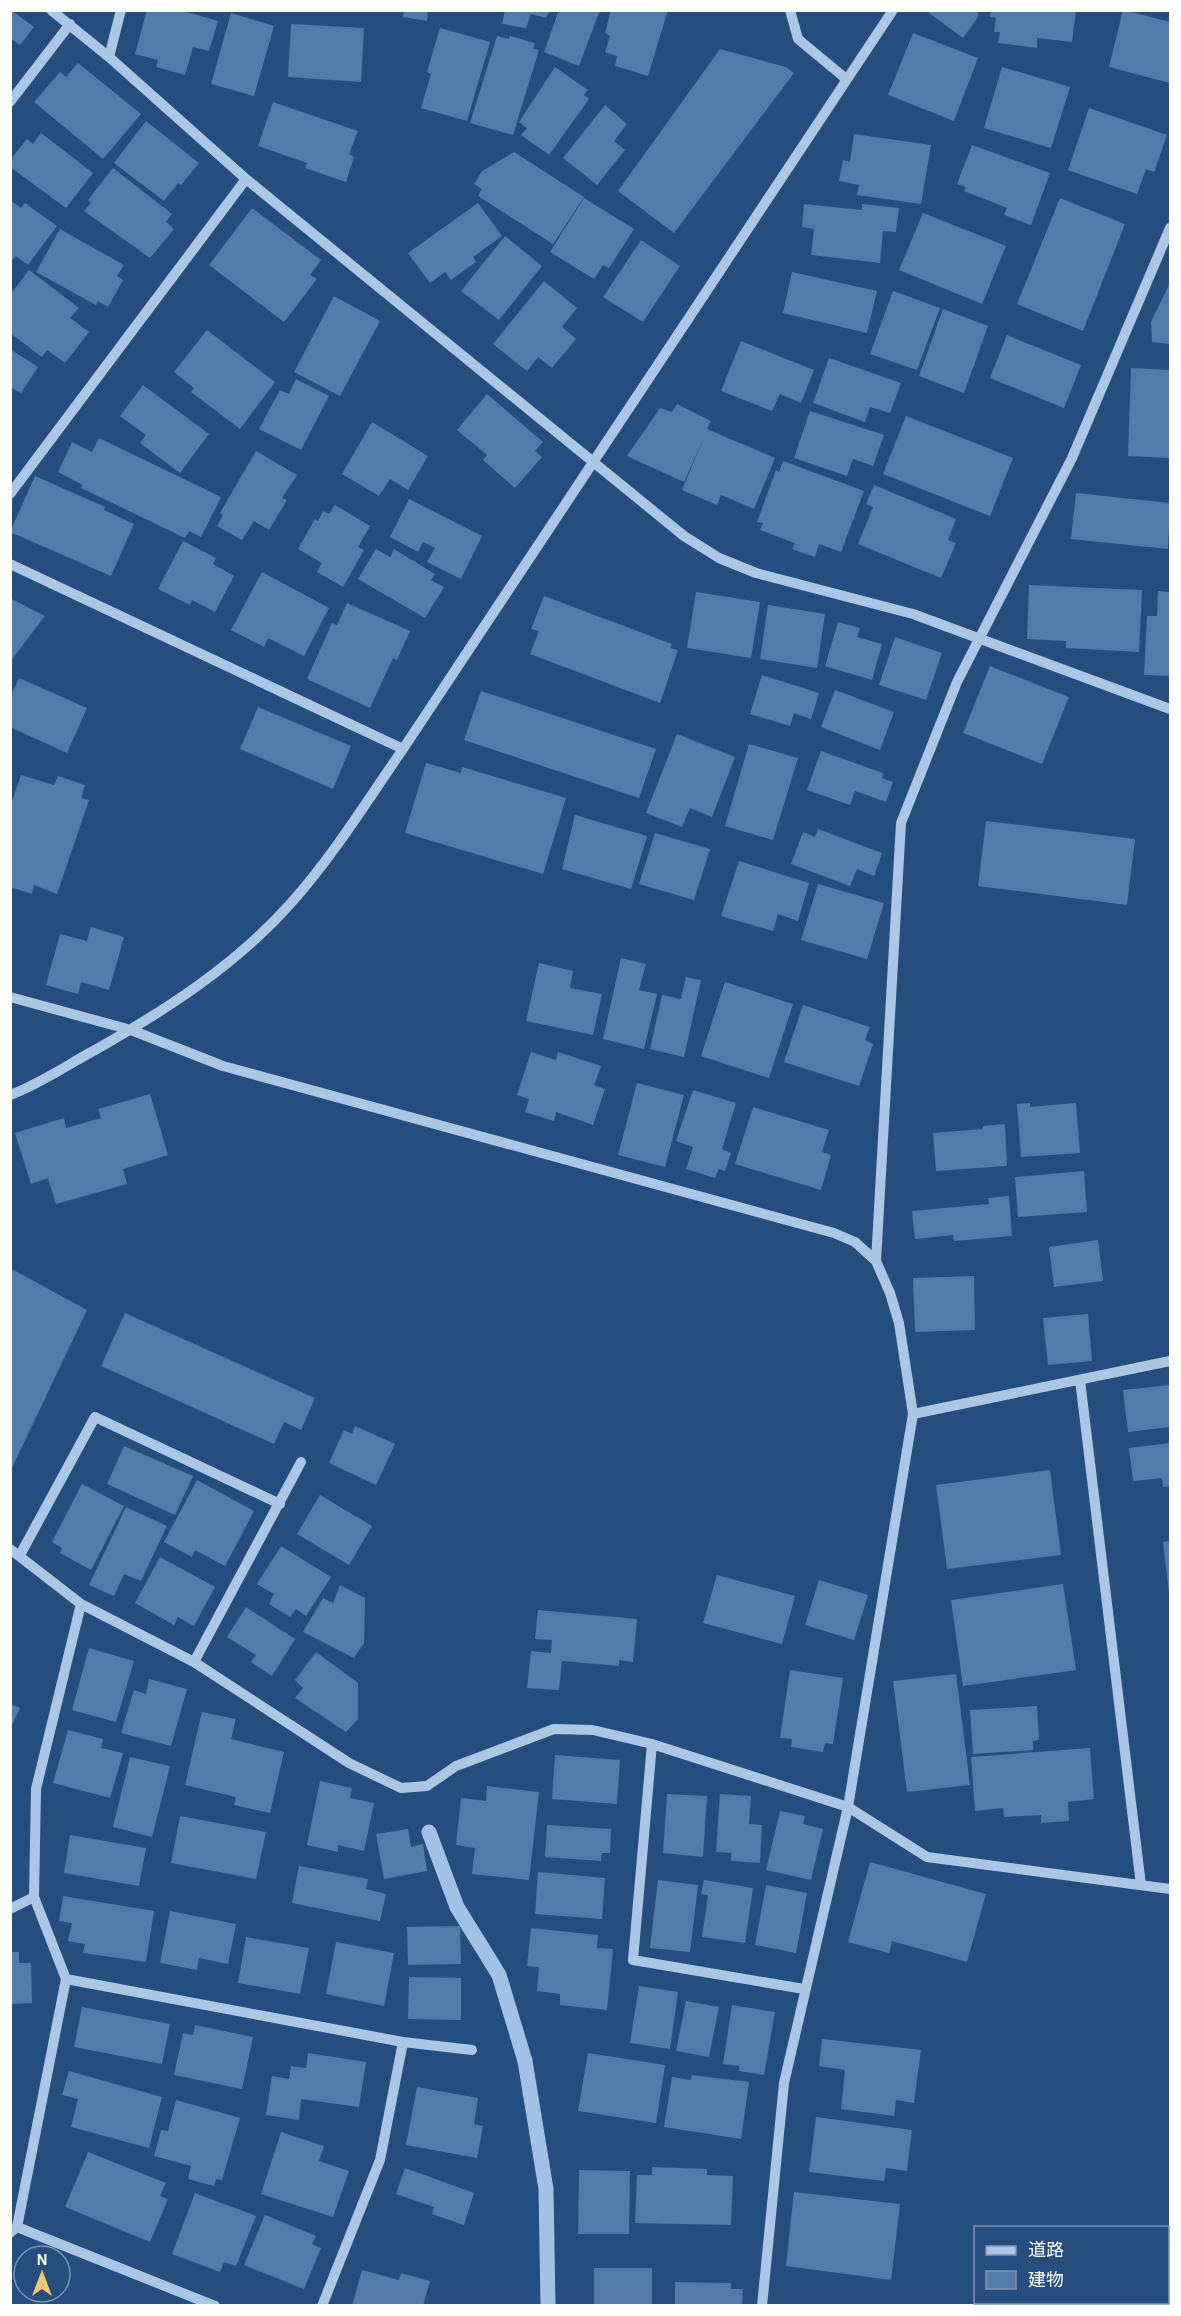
<svg xmlns="http://www.w3.org/2000/svg" width="1181" height="2316" font-family="'Alegreya Sans','Noto Sans JP',sans-serif">
<rect width="100%" height="100%" fill="#254e7f"/>
<g fill="none" stroke-linecap="round" stroke-linejoin="round">
<path stroke="#a0c2e6" stroke-width="15" d="M 429,1832 L 457,1907 L 499,1975 L 525,2061 L 546,2189 L 548,2306"/>
</g>
<path fill="#527baa" d="M 11,10 L 34,27 L 20,45 L 10,38 Z
M 147,10 L 180,10 L 218,21 L 209,51 L 193,47 L 185,75 L 156,67 L 158,60 L 135,54 Z
M 404,10 L 428,10 L 427,21 L 403,17 Z
M 505,10 L 550,10 L 546,18 L 531,14 L 526,28 L 502,24 Z
M 559,10 L 600,10 L 579,66 L 544,52 Z
M 611,10 L 668,10 L 648,76 L 615,66 L 617,56 L 605,52 L 610,36 L 605,33 Z
M 925,10 L 978,10 L 978,17 L 963,38 Z
M 991,10 L 1076,10 L 1072,42 L 1037,38 L 1037,48 L 998,43 L 1000,32 L 994,32 L 996,18 L 990,17 Z
M 1123,10 L 1170,22 L 1170,83 L 1109,67 Z
M 231,13 L 274,26 L 254,96 L 211,84 Z
M 291,24 L 364,28 L 361,82 L 288,77 Z
M 440,28 L 490,42 L 467,121 L 421,108 L 431,74 L 427,72 Z
M 913,33 L 978,58 L 954,121 L 888,95 Z
M 497,36 L 509,39 L 510,36 L 535,43 L 533,49 L 539,50 L 513,135 L 470,123 Z
M 720,49 L 786,67 L 794,73 L 674,233 L 618,191 Z
M 78,63 L 141,114 L 103,159 L 34,102 L 60,72 L 66,77 Z
M 555,67 L 588,90 L 584,95 L 589,99 L 549,155 L 521,135 L 527,128 L 519,122 Z
M 1002,67 L 1070,87 L 1051,148 L 984,128 Z
M 273,102 L 358,131 L 349,154 L 354,157 L 346,182 L 305,168 L 307,163 L 258,146 Z
M 605,105 L 627,124 L 614,141 L 625,150 L 597,185 L 563,158 Z
M 1089,108 L 1167,135 L 1154,172 L 1146,169 L 1137,194 L 1068,170 Z
M 146,121 L 199,163 L 181,185 L 178,183 L 164,201 L 114,163 Z
M 41,133 L 93,173 L 66,208 L 10,167 L 10,160 L 27,139 L 33,144 Z
M 854,134 L 931,145 L 921,204 L 857,195 L 859,185 L 839,181 L 843,160 L 850,162 Z
M 972,145 L 1050,173 L 1031,225 L 1004,215 L 1007,208 L 964,191 L 966,187 L 957,184 Z
M 514,152 L 584,197 L 553,244 L 478,196 L 482,189 L 474,184 L 482,171 Z
M 113,168 L 172,214 L 166,222 L 174,229 L 150,258 L 84,211 L 91,203 L 88,200 Z
M 584,198 L 634,229 L 609,268 L 603,265 L 594,279 L 550,252 Z
M 1060,198 L 1125,224 L 1083,331 L 1017,304 Z
M 13,202 L 21,208 L 25,203 L 57,226 L 28,265 L 16,256 L 10,263 L 10,205 Z
M 478,203 L 502,236 L 473,257 L 476,262 L 451,280 L 445,272 L 430,283 L 408,253 Z
M 804,204 L 862,210 L 862,204 L 899,208 L 896,232 L 883,231 L 880,263 L 811,255 L 814,229 L 802,227 Z
M 252,208 L 321,260 L 310,275 L 317,279 L 284,322 L 209,265 Z
M 923,213 L 1006,246 L 982,304 L 899,270 Z
M 60,229 L 124,265 L 117,276 L 123,280 L 108,307 L 98,301 L 96,305 L 36,272 Z
M 505,236 L 542,266 L 499,320 L 461,291 Z
M 641,240 L 680,266 L 643,322 L 603,297 Z
M 29,270 L 79,308 L 70,318 L 89,332 L 65,363 L 47,350 L 42,357 L 10,333 L 10,295 Z
M 792,272 L 877,291 L 867,333 L 783,313 Z
M 544,281 L 577,308 L 562,327 L 576,339 L 552,368 L 538,357 L 527,371 L 493,344 Z
M 1170,283 L 1170,344 L 1152,342 L 1151,322 Z
M 893,291 L 940,308 L 917,370 L 870,354 Z
M 334,296 L 380,321 L 340,396 L 294,372 Z
M 943,309 L 988,326 L 964,393 L 919,376 Z
M 207,330 L 275,382 L 240,429 L 191,392 L 194,388 L 174,372 Z
M 1007,335 L 1081,365 L 1064,408 L 990,378 Z
M 741,341 L 814,370 L 801,403 L 780,394 L 772,411 L 721,391 Z
M 10,349 L 38,367 L 21,393 L 10,387 Z
M 829,358 L 901,383 L 890,413 L 870,407 L 865,422 L 813,403 Z
M 1131,368 L 1170,370 L 1170,458 L 1128,456 Z
M 296,379 L 329,396 L 301,450 L 259,429 L 280,390 L 289,394 Z
M 143,385 L 209,434 L 180,473 L 140,443 L 146,435 L 120,416 Z
M 487,394 L 543,442 L 535,451 L 542,457 L 515,488 L 483,460 L 487,455 L 457,430 Z
M 677,404 L 711,421 L 707,429 L 775,458 L 754,509 L 721,495 L 717,505 L 682,490 L 705,435 L 684,482 L 627,456 L 660,408 L 672,412 Z
M 810,411 L 884,435 L 873,466 L 853,459 L 847,476 L 794,458 Z
M 906,416 L 1013,458 L 990,516 L 883,474 Z
M 372,422 L 428,456 L 408,490 L 390,479 L 379,496 L 342,474 Z
M 99,438 L 221,497 L 201,537 L 189,531 L 185,538 L 81,488 L 83,485 L 58,472 L 72,442 L 92,452 Z
M 256,451 L 297,475 L 282,498 L 287,500 L 269,530 L 254,521 L 242,540 L 217,526 L 223,515 L 220,513 Z
M 783,461 L 864,491 L 841,552 L 819,544 L 815,557 L 792,549 L 795,543 L 760,530 L 763,523 L 757,522 L 776,470 L 779,472 Z
M 35,476 L 105,507 L 104,510 L 134,524 L 111,576 L 10,532 Z
M 874,485 L 956,519 L 948,540 L 956,543 L 941,578 L 858,544 L 873,507 L 866,504 Z
M 1076,493 L 1170,503 L 1168,549 L 1071,539 Z
M 409,499 L 482,536 L 461,579 L 427,562 L 435,548 L 423,542 L 418,552 L 390,537 Z
M 335,505 L 370,526 L 358,547 L 364,550 L 343,587 L 317,572 L 322,563 L 298,549 L 315,519 L 318,521 L 323,511 L 329,514 Z
M 183,541 L 216,558 L 213,564 L 234,576 L 215,612 L 192,600 L 190,605 L 158,589 Z
M 376,549 L 390,557 L 394,549 L 435,574 L 431,580 L 444,587 L 425,618 L 358,579 Z
M 262,572 L 329,608 L 304,656 L 268,638 L 264,647 L 231,630 Z
M 1029,585 L 1142,590 L 1139,652 L 1066,648 L 1066,641 L 1027,639 Z
M 1158,591 L 1170,592 L 1170,676 L 1144,675 L 1147,616 L 1157,616 Z
M 696,592 L 760,602 L 751,658 L 687,648 Z
M 544,596 L 672,644 L 670,648 L 678,650 L 660,703 L 530,654 L 539,631 L 531,629 Z
M 10,598 L 45,616 L 10,662 Z
M 347,603 L 410,631 L 397,660 L 393,658 L 370,708 L 307,679 L 332,623 L 337,625 Z
M 768,605 L 825,614 L 817,668 L 760,659 Z
M 838,622 L 860,628 L 857,637 L 882,644 L 872,680 L 825,666 Z
M 895,637 L 942,653 L 926,700 L 879,685 Z
M 990,666 L 1069,697 L 1042,764 L 963,733 Z
M 762,675 L 819,693 L 811,719 L 794,713 L 790,726 L 750,714 Z
M 19,678 L 87,708 L 67,753 L 10,727 L 10,698 Z
M 835,690 L 894,712 L 880,750 L 821,727 Z
M 481,691 L 656,749 L 639,798 L 464,740 Z
M 258,707 L 351,746 L 333,789 L 240,749 Z
M 677,734 L 735,757 L 712,817 L 690,808 L 682,827 L 646,813 Z
M 749,744 L 798,758 L 773,840 L 725,826 Z
M 821,751 L 883,773 L 882,778 L 893,782 L 886,802 L 855,791 L 850,805 L 807,790 Z
M 426,763 L 461,773 L 462,767 L 566,798 L 543,874 L 405,833 Z
M 21,775 L 54,785 L 58,776 L 85,785 L 81,798 L 89,800 L 57,894 L 34,885 L 32,894 L 10,887 L 10,807 Z
M 575,815 L 647,836 L 631,889 L 562,869 Z
M 986,821 L 1135,839 L 1127,905 L 978,886 Z
M 818,829 L 882,853 L 874,876 L 857,869 L 850,886 L 791,864 L 803,832 L 815,837 Z
M 655,833 L 710,849 L 694,900 L 639,884 Z
M 739,861 L 809,883 L 798,921 L 778,914 L 773,931 L 721,916 Z
M 818,884 L 884,903 L 867,959 L 801,940 Z
M 91,927 L 124,937 L 109,990 L 81,982 L 78,994 L 46,985 L 60,934 L 87,941 Z
M 621,958 L 646,964 L 639,990 L 657,994 L 644,1049 L 603,1039 Z
M 539,963 L 573,971 L 570,988 L 602,994 L 593,1035 L 526,1021 Z
M 686,977 L 701,980 L 684,1057 L 650,1049 L 662,995 L 681,999 Z
M 725,982 L 793,1004 L 769,1078 L 701,1056 Z
M 803,1005 L 870,1027 L 865,1040 L 873,1044 L 859,1086 L 784,1062 Z
M 531,1052 L 556,1060 L 558,1052 L 601,1066 L 594,1085 L 605,1089 L 593,1125 L 556,1112 L 554,1121 L 525,1112 L 529,1099 L 517,1095 Z
M 637,1083 L 684,1095 L 665,1167 L 618,1155 Z
M 693,1090 L 736,1103 L 722,1149 L 731,1153 L 725,1171 L 719,1169 L 715,1178 L 686,1169 L 693,1147 L 676,1141 Z
M 150,1094 L 168,1155 L 123,1169 L 127,1184 L 56,1204 L 48,1178 L 31,1184 L 15,1133 L 64,1118 L 66,1128 L 101,1118 L 98,1109 Z
M 1030,1103 L 1030,1107 L 1076,1103 L 1080,1153 L 1021,1157 L 1017,1104 Z
M 753,1107 L 829,1130 L 822,1152 L 831,1155 L 821,1190 L 735,1164 Z
M 1005,1124 L 1007,1166 L 936,1171 L 933,1133 L 983,1129 L 983,1126 Z
M 1084,1171 L 1087,1212 L 1018,1217 L 1015,1177 Z
M 1009,1196 L 1012,1236 L 954,1241 L 953,1235 L 915,1239 L 912,1211 L 989,1204 L 988,1198 Z
M 1098,1240 L 1103,1281 L 1054,1287 L 1049,1247 Z
M 10,1268 L 87,1310 L 10,1472 Z
M 974,1276 L 975,1330 L 915,1332 L 913,1278 Z
M 125,1313 L 315,1398 L 301,1430 L 284,1422 L 274,1444 L 101,1366 Z
M 1088,1314 L 1092,1361 L 1048,1365 L 1043,1318 Z
M 1170,1385 L 1170,1427 L 1128,1432 L 1123,1390 Z
M 355,1426 L 395,1444 L 376,1485 L 329,1463 L 344,1430 L 352,1434 Z
M 1170,1443 L 1170,1486 L 1163,1487 L 1162,1478 L 1133,1481 L 1129,1448 Z
M 124,1446 L 193,1476 L 175,1515 L 107,1484 Z
M 1050,1470 L 1061,1555 L 947,1569 L 936,1485 Z
M 197,1480 L 254,1511 L 225,1566 L 195,1550 L 192,1557 L 164,1542 Z
M 82,1484 L 124,1506 L 91,1570 L 60,1553 L 62,1548 L 52,1542 Z
M 320,1495 L 372,1526 L 349,1565 L 297,1534 Z
M 126,1507 L 167,1526 L 141,1581 L 124,1574 L 114,1596 L 89,1585 Z
M 1170,1541 L 1170,1592 L 1169,1592 L 1163,1542 Z
M 281,1546 L 331,1577 L 306,1616 L 296,1609 L 290,1617 L 269,1604 L 274,1594 L 257,1584 Z
M 160,1557 L 215,1587 L 194,1626 L 178,1617 L 174,1625 L 135,1603 Z
M 717,1575 L 795,1596 L 782,1644 L 703,1623 Z
M 819,1580 L 868,1595 L 854,1640 L 805,1625 Z
M 1063,1584 L 1076,1670 L 963,1686 L 951,1600 Z
M 340,1585 L 365,1598 L 364,1643 L 354,1658 L 303,1632 L 323,1598 L 333,1603 Z
M 246,1607 L 295,1639 L 272,1676 L 251,1662 L 256,1655 L 227,1637 Z
M 538,1610 L 637,1619 L 633,1662 L 619,1660 L 619,1666 L 562,1661 L 559,1690 L 527,1688 L 531,1651 L 551,1653 L 552,1640 L 535,1639 Z
M 89,1648 L 134,1661 L 116,1722 L 72,1710 Z
M 316,1652 L 358,1683 L 358,1719 L 346,1732 L 295,1698 L 303,1688 L 295,1680 Z
M 790,1670 L 843,1678 L 833,1744 L 825,1743 L 823,1752 L 791,1747 L 792,1739 L 780,1738 Z
M 956,1674 L 970,1785 L 907,1792 L 893,1681 Z
M 149,1679 L 187,1689 L 171,1746 L 121,1733 L 134,1690 L 146,1694 Z
M 10,1704 L 20,1708 L 10,1730 Z
M 1037,1706 L 1039,1740 L 1033,1741 L 1033,1750 L 973,1754 L 970,1710 Z
M 202,1712 L 236,1719 L 231,1739 L 284,1752 L 270,1813 L 234,1805 L 236,1797 L 185,1785 Z
M 68,1730 L 103,1739 L 101,1748 L 123,1753 L 110,1798 L 53,1783 Z
M 1090,1748 L 1094,1799 L 1068,1802 L 1069,1821 L 1041,1823 L 1041,1815 L 1004,1817 L 1003,1808 L 975,1811 L 971,1757 Z
M 555,1755 L 620,1760 L 617,1804 L 552,1799 Z
M 130,1757 L 170,1766 L 152,1837 L 113,1827 Z
M 320,1781 L 352,1788 L 350,1798 L 374,1803 L 364,1851 L 338,1845 L 338,1852 L 307,1845 Z
M 487,1786 L 539,1792 L 529,1880 L 472,1874 L 475,1848 L 456,1845 L 461,1798 L 486,1801 Z
M 667,1794 L 707,1796 L 703,1857 L 663,1853 Z
M 720,1794 L 751,1796 L 749,1824 L 762,1825 L 760,1863 L 731,1861 L 731,1853 L 716,1852 Z
M 780,1811 L 805,1816 L 803,1824 L 823,1829 L 811,1880 L 766,1870 Z
M 180,1816 L 266,1832 L 256,1879 L 171,1863 Z
M 547,1825 L 611,1829 L 610,1853 L 602,1853 L 601,1861 L 545,1857 Z
M 408,1829 L 411,1847 L 423,1844 L 427,1871 L 384,1879 L 376,1834 Z
M 70,1835 L 146,1848 L 139,1886 L 64,1873 Z
M 870,1862 L 986,1894 L 967,1962 L 892,1941 L 889,1953 L 848,1942 Z
M 299,1866 L 368,1879 L 366,1889 L 386,1894 L 380,1921 L 292,1903 Z
M 538,1872 L 605,1878 L 602,1919 L 535,1914 Z
M 658,1880 L 698,1885 L 690,1952 L 650,1948 Z
M 704,1880 L 753,1888 L 745,1943 L 702,1937 L 708,1895 L 701,1894 Z
M 766,1885 L 807,1893 L 796,1953 L 755,1945 Z
M 63,1896 L 154,1911 L 146,1962 L 83,1953 L 85,1944 L 68,1941 L 72,1923 L 59,1921 Z
M 170,1911 L 236,1924 L 228,1964 L 199,1958 L 197,1970 L 160,1963 Z
M 460,1926 L 461,1964 L 408,1965 L 407,1927 Z
M 531,1928 L 598,1935 L 597,1948 L 613,1949 L 607,2010 L 560,2005 L 560,1994 L 537,1991 L 539,1967 L 527,1966 Z
M 246,1937 L 309,1948 L 300,1994 L 238,1983 Z
M 336,1942 L 394,1953 L 384,2006 L 326,1994 Z
M 10,1952 L 19,1952 L 19,1963 L 31,1963 L 32,2003 L 10,2004 Z
M 409,1977 L 461,1978 L 461,2020 L 408,2019 Z
M 639,1986 L 678,1992 L 670,2049 L 630,2043 Z
M 686,2001 L 719,2007 L 709,2057 L 676,2051 Z
M 732,2005 L 775,2012 L 764,2075 L 739,2071 L 739,2066 L 723,2064 Z
M 82,2007 L 170,2024 L 162,2064 L 74,2047 Z
M 195,2025 L 253,2037 L 242,2089 L 174,2075 L 183,2033 L 193,2035 Z
M 822,2039 L 921,2050 L 914,2103 L 896,2100 L 894,2116 L 841,2109 L 845,2070 L 819,2066 Z
M 308,2053 L 366,2062 L 359,2107 L 301,2099 L 299,2120 L 266,2115 L 272,2076 L 289,2079 L 291,2066 L 306,2068 Z
M 588,2053 L 665,2065 L 656,2123 L 578,2111 Z
M 69,2071 L 162,2097 L 149,2148 L 71,2127 L 78,2099 L 62,2095 Z
M 692,2075 L 749,2082 L 741,2139 L 664,2127 L 672,2077 L 691,2080 Z
M 417,2087 L 478,2098 L 474,2124 L 483,2126 L 477,2158 L 406,2145 Z
M 176,2100 L 240,2118 L 222,2180 L 216,2179 L 214,2186 L 188,2179 L 191,2166 L 154,2156 L 161,2130 L 168,2131 Z
M 816,2117 L 912,2130 L 907,2171 L 886,2168 L 884,2181 L 809,2172 Z
M 281,2132 L 324,2146 L 319,2161 L 349,2171 L 333,2217 L 261,2194 Z
M 88,2152 L 166,2183 L 160,2196 L 168,2199 L 150,2242 L 65,2207 Z
M 652,2167 L 707,2169 L 707,2175 L 733,2176 L 731,2225 L 635,2223 L 637,2175 L 652,2175 Z
M 405,2168 L 474,2193 L 464,2225 L 432,2214 L 434,2207 L 396,2194 Z
M 579,2170 L 630,2171 L 629,2234 L 578,2234 Z
M 794,2192 L 900,2204 L 891,2280 L 786,2266 Z
M 195,2193 L 256,2216 L 236,2266 L 224,2262 L 220,2272 L 172,2254 Z
M 265,2215 L 316,2236 L 312,2244 L 321,2248 L 304,2289 L 244,2265 Z
M 594,2268 L 652,2268 L 652,2306 L 594,2306 Z
M 362,2270 L 399,2280 L 401,2273 L 430,2281 L 423,2306 L 352,2306 Z
M 675,2282 L 731,2283 L 731,2289 L 743,2289 L 742,2306 L 675,2306 Z"/>
<g fill="none" stroke-linecap="round" stroke-linejoin="round">
<path stroke="#abc7e6" stroke-width="10" d="M 51,10 L 109,57 L 246,179 L 684,536 L 719,558 L 756,573 L 913,614 L 1170,709
M 790,10 L 798,39 L 845,78
M 109,57 L 121,10
M 10,102 L 70,24
M 10,494 L 246,179
M 10,564 L 403,749
M 10,997 L 131,1030 L 223,1066 L 834,1233 L 855,1242 L 876,1261
M 10,1095 C 40,1084 67,1065 95,1050 C 166,1010 236,965 291,903 C 333,856 367,801 403,749 L 893,10
M 1080,1380 L 1141,1885
M 913,1414 L 1170,1361
M 10,1549 L 81,1604 L 194,1662 L 349,1763 L 401,1788 L 427,1786 L 456,1766 L 554,1729 L 593,1730 L 652,1744 L 848,1807 L 927,1857 L 1170,1889
M 20,1555 L 95,1417 L 280,1504
M 194,1662 L 301,1462
M 652,1744 L 633,1960 L 804,1989
M 10,1909 L 34,1897
M 66,1979 L 403,2042 L 472,2050
M 17,2227 L 215,2306
M 10,2233 L 17,2227 L 66,1979 L 34,1897 L 36,1789 L 81,1604
M 322,2306 L 380,2160 L 403,2042
M 762,2306 L 784,2083 L 848,1807 L 913,1414 L 899,1323 L 890,1293 L 876,1261 L 901,823 L 957,682 L 1072,458 L 1170,228"/>
</g>
<rect width="1181" height="2316" fill="none" stroke="#ffffff" stroke-width="24"/>
<rect x="974" y="2226" width="195" height="78" fill="#254e7f" stroke="#7c95b2" stroke-width="1.5"/>
<rect x="986" y="2246" width="30" height="9" fill="#abc7e6" stroke="#7c95b2" stroke-width="1.5"/>
<text x="1028" y="2256" font-size="18" fill="#ffffff">道路</text>
<rect x="986" y="2271" width="30" height="18" fill="#527baa" stroke="#7c95b2" stroke-width="1.5"/>
<text x="1028" y="2286" font-size="18" fill="#ffffff">建物</text>
<g transform="translate(42 2274)"><circle r="28" fill="#254e7f" stroke="#7c95b2" stroke-width="1.5"/>
<path d="M0-4.5L10 22L0 15L-10 22Z" fill="#efc870"/>
<text y="-9" font-size="16" font-weight="bold" text-anchor="middle" fill="#ffffff">N</text>
</g>
</svg>
